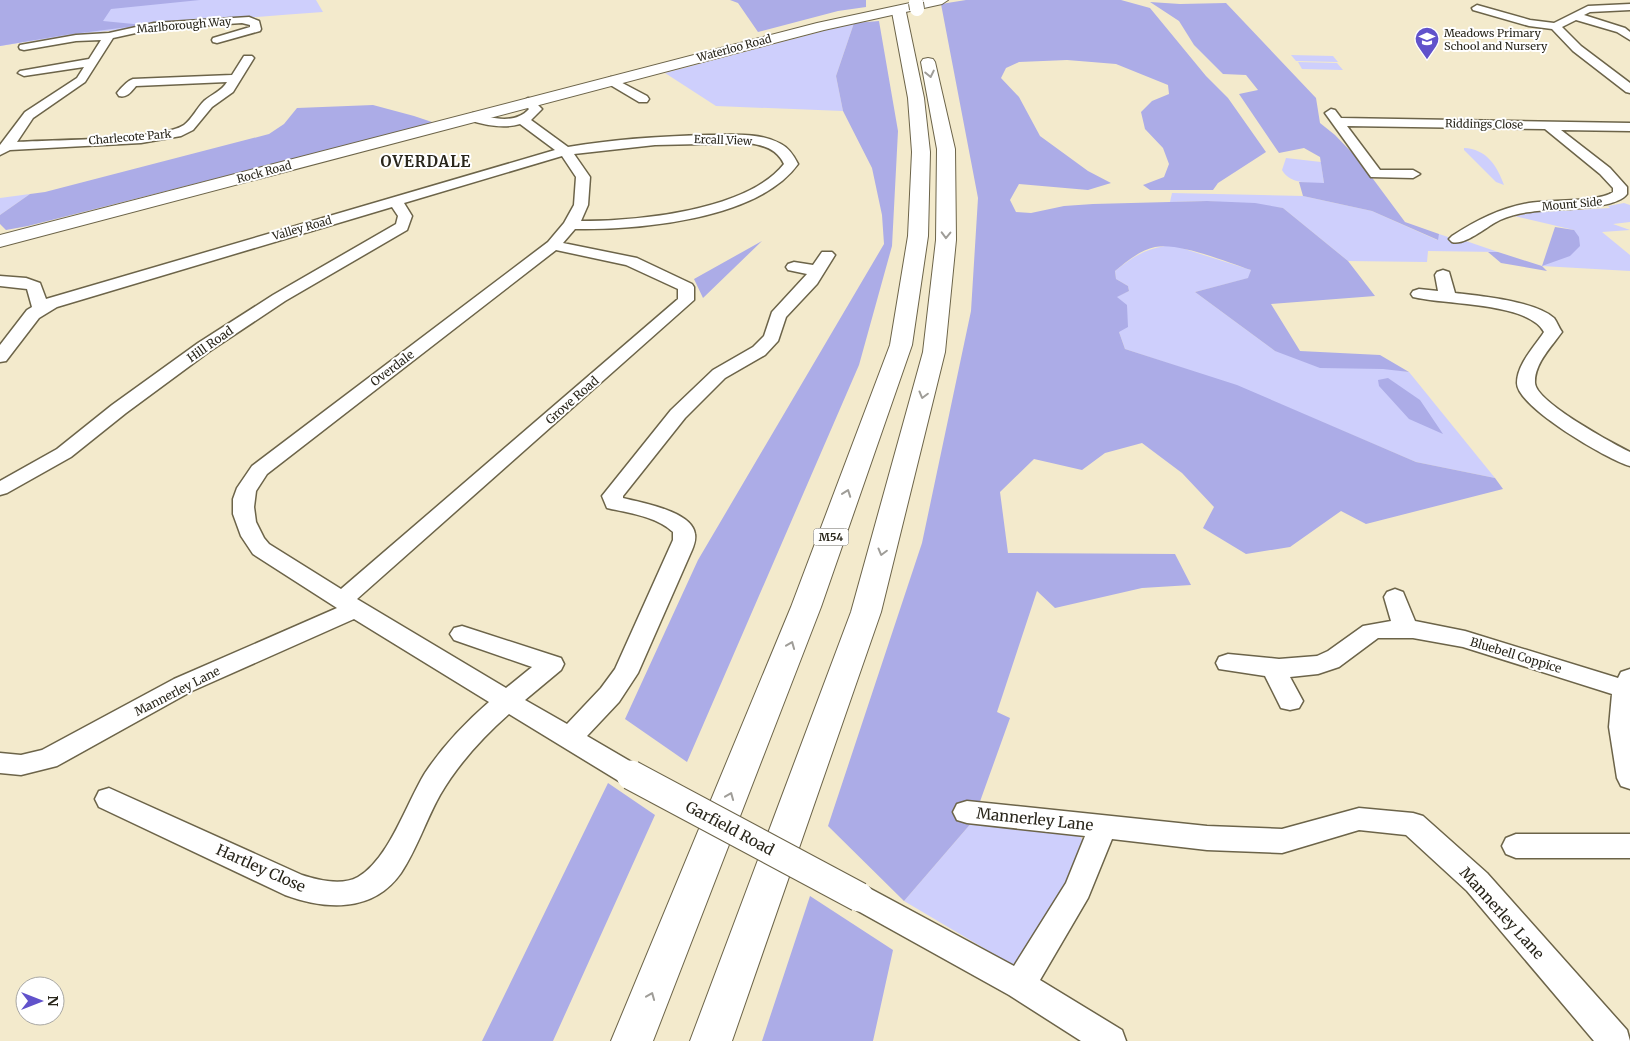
<svg xmlns="http://www.w3.org/2000/svg" width="1630" height="1041" font-family="Merriweather,serif">
<rect width="100%" height="100%" fill="#f3eacc"/>
<path fill="#cecffc" d="M 0,0 L 316,0 L 323,12 C 215,20 107,28 0,46 Z
M 854,23 L 836,76 L 843,111 L 716,106 L 665,73 Z
M 1291,55 L 1333,56 L 1338,62 L 1296,61 Z
M 1298,62 L 1337,63 L 1343,70 L 1302,69 Z
M 1464,148 C 1486,149 1497,165 1504,185 L 1496,182 L 1464,150 Z
M 1286,158 L 1321,162 L 1324,183 L 1327,183 C 1312,183 1290,185 1282,170 Z
M 1172,193 L 1303,196 L 1372,211 L 1437,240 L 1439,234 L 1463,242 L 1466,241 L 1498,252 L 1428,251 L 1427,262 L 1348,261 L 1283,208 L 1207,201 L 1170,202 Z
M 30,194 L 0,215 L 0,198 Z
M 1624,203 L 1630,205 L 1630,222 L 1613,224 L 1630,230 L 1602,232 L 1630,255 L 1630,271 L 1542,266 L 1574,230 L 1514,216 L 1556,208 L 1561,211 L 1610,208 L 1608,206 Z
M 1172,245 L 1251,270 L 1249,278 L 1195,292 L 1275,351 L 1409,372 L 1495,478 L 1416,462 L 1237,386 L 1125,349 L 1119,332 L 1116,297 L 1129,291 L 1128,286 L 1116,279 L 1115,271 C 1135,255 1147,248 1172,245 Z
M 973,821 L 1079,833 L 1085,846 L 1066,895 L 1014,966 L 904,901 Z"/>
<path fill="#acace7" d="M 0,0 L 200,0 L 111,9 L 103,21 L 144,25 L 65,35 L 0,46 Z
M 730,0 L 866,0 L 866,7 L 838,11 L 758,32 L 738,3 Z
M 966,0 L 1121,0 L 1150,8 L 1206,76 L 1228,98 L 1266,152 L 1218,183 L 1213,190 L 1150,190 L 1143,185 L 1164,177 L 1169,164 L 1163,148 L 1145,129 L 1141,112 L 1152,101 L 1169,94 L 1168,85 L 1116,64 L 1067,60 L 1019,62 L 1006,68 L 1001,78 L 1019,97 L 1040,136 L 1088,171 L 1111,183 L 1088,190 L 1019,184 L 1010,200 L 1016,212 L 1031,213 L 1064,206 L 1093,204 L 1207,201 L 1255,203 L 1283,208 L 1348,261 L 1375,296 L 1271,304 L 1300,351 L 1380,355 L 1409,372 L 1383,369 L 1320,368 L 1275,351 L 1195,292 L 1248,278 L 1251,270 C 1226,262 1179,242 1155,247 C 1140,250 1126,262 1115,271 L 1116,279 L 1128,286 L 1129,291 L 1117,297 L 1127,305 L 1128,327 L 1119,332 L 1125,349 L 1237,385 L 1416,462 L 1495,478 L 1503,489 L 1366,524 L 1341,511 L 1290,547 L 1246,554 L 1203,528 L 1214,507 L 1182,473 L 1142,443 L 1105,453 L 1082,470 L 1034,459 L 1000,492 L 1008,553 L 1175,554 L 1191,585 L 1142,588 L 1055,608 L 1037,591 L 997,712 L 1010,718 L 973,821 L 904,901 L 828,826 L 922,543 L 971,311 L 978,198 L 941,4 Z
M 1150,2 L 1180,4 L 1226,3 L 1316,98 L 1320,123 L 1335,135 L 1359,160 L 1405,222 L 1439,234 L 1438,240 L 1372,211 L 1303,196 L 1299,182 L 1324,183 L 1320,157 L 1304,148 L 1279,153 L 1239,94 L 1258,90 L 1246,75 L 1223,74 L 1194,45 L 1179,21 Z
M 879,21 L 898,131 L 892,246 L 859,365 L 687,762 L 625,719 L 698,560 L 884,244 L 882,215 L 872,168 L 843,111 L 836,76 L 854,23 Z
M 373,105 L 414,116 L 435,123 L 28,226 L 6,230 L 0,224 L 0,215 L 30,194 L 45,192 L 269,134 L 284,124 L 297,108 Z
M 1555,227 L 1574,230 L 1579,237 L 1580,246 L 1570,256 L 1542,266 L 1547,271 L 1501,263 L 1488,252 L 1498,252 L 1542,266 Z
M 762,241 L 703,298 L 694,279 Z
M 1388,378 L 1420,400 L 1443,434 L 1409,419 L 1379,386 L 1378,380 Z
M 608,783 L 655,815 L 553,1041 L 482,1041 Z
M 810,896 L 893,950 L 873,1041 L 762,1041 Z"/>
<g fill="none" stroke-linecap="round" stroke-linejoin="round">
<defs>
<path id="minor" d="M 1630,4 L 1630,10 L 1590,12 L 1584,15 L 1625,28 L 1630,32 L 1630,40 L 1617,32 L 1576,20 L 1562,27 L 1581,46 L 1630,83 L 1630,93 L 1626,92 L 1573,51 L 1552,29 L 1529,26 L 1473,10 L 1472,8 L 1477,5 L 1530,20 L 1554,23 L 1588,6 Z
M 249,17 L 259,21 L 261,29 L 260,31 L 217,43 L 213,42 L 212,40 L 213,38 L 250,27 L 250,25 L 242,23 L 154,29 L 113,38 L 85,82 L 33,118 L 17,142 C 49,140 162,140 184,125 C 192,119 197,108 204,101 C 212,94 222,91 227,82 L 136,86 C 131,92 127,98 119,96 L 117,93 C 121,88 127,81 133,79 L 232,75 L 244,56 L 252,56 L 254,58 L 233,92 L 212,107 L 193,130 L 181,136 L 141,143 L 10,150 L 0,155 L 0,145 L 25,112 L 77,78 L 84,67 L 24,76 L 18,73 L 20,71 L 89,59 L 101,40 L 76,41 L 24,50 L 20,49 L 19,47 L 20,45 L 76,35 L 109,33 L 154,23 Z
M 611,77 L 647,96 L 649,99 L 647,102 L 639,102 L 607,83 L 605,81 L 607,79 Z
M 528,98 L 532,99 L 542,109 L 531,120 L 568,147 C 615,139 662,136 709,135 C 733,135 759,132 781,144 C 789,148 794,156 798,164 C 758,220 638,230 575,229 L 563,243 L 637,258 L 692,284 L 694,287 L 694,300 L 357,599 L 506,688 L 532,667 L 454,640 L 450,634 L 454,628 L 462,626 L 561,658 L 564,664 L 561,670 L 525,700 L 567,724 L 601,688 L 615,669 L 673,540 L 673,532 C 656,516 628,513 607,508 L 602,496 L 671,410 L 713,370 L 753,347 L 764,336 L 772,312 L 807,274 L 788,270 L 786,267 L 788,264 L 794,262 L 813,265 L 822,252 L 832,252 L 835,255 L 817,284 L 786,317 L 778,341 L 765,355 L 725,378 L 685,418 L 623,496 L 623,498 C 642,503 692,511 695,534 C 696,540 694,545 692,550 L 638,673 L 619,702 L 587,736 L 640,767 L 644,775 L 640,783 L 631,786 L 622,783 L 509,714 C 482,738 458,764 440,795 C 426,820 417,849 401,873 C 373,913 326,910 285,895 L 99,807 L 95,799 L 99,791 L 109,788 L 302,875 C 317,880 342,886 358,877 C 389,859 406,804 425,773 C 443,746 465,723 489,702 L 354,619 L 192,691 L 57,766 L 21,775 L 0,773 L 0,753 L 21,755 L 42,750 L 174,679 L 337,608 L 253,554 L 241,536 L 233,514 L 233,499 L 237,488 L 252,466 L 548,242 L 564,223 L 574,205 L 576,177 L 562,156 L 404,203 L 412,216 L 407,230 L 285,301 L 210,351 L 126,413 L 71,457 L 7,493 L 0,495 L 0,481 L 57,449 L 112,405 L 198,343 L 273,295 L 396,224 L 398,216 L 392,207 L 57,307 L 39,318 L 6,361 L 0,362 L 0,345 L 27,310 L 32,307 L 27,289 L 0,286 L 0,276 L 26,278 L 40,283 L 46,299 L 555,150 L 520,124 C 503,129 485,125 469,120 L 467,117 L 473,113 C 491,118 515,125 529,109 L 522,102 ZM 748,143 C 763,145 777,149 784,164 C 747,211 637,221 581,221 L 588,205 L 590,177 L 574,154 L 655,145 ZM 556,250 L 626,265 L 678,289 L 678,299 L 341,589 L 269,544 L 264,538 L 256,522 L 254,507 L 256,491 L 267,474 Z
M 1331,109 L 1335,110 L 1341,118 L 1630,123 L 1630,131 L 1561,130 L 1610,168 L 1627,187 L 1627,194 C 1615,211 1552,208 1530,212 C 1519,213 1509,216 1500,220 C 1487,226 1465,246 1452,242 L 1449,239 L 1452,236 C 1477,220 1500,208 1529,203 C 1548,200 1600,202 1613,192 L 1613,188 L 1600,174 L 1545,129 L 1347,126 L 1380,170 L 1413,170 L 1420,174 L 1413,178 L 1371,177 L 1325,113 Z
M 1443,270 L 1449,272 L 1455,293 C 1480,296 1535,301 1554,318 C 1557,322 1559,328 1562,332 C 1552,346 1534,364 1535,383 C 1536,402 1612,443 1630,452 L 1630,466 C 1608,460 1517,407 1517,383 C 1517,364 1535,346 1544,332 C 1528,302 1444,305 1413,297 L 1411,294 L 1413,291 L 1419,289 L 1438,291 L 1435,275 L 1437,272 Z
M 1395,589 L 1403,592 L 1415,621 L 1465,631 L 1618,678 L 1621,672 L 1630,669 L 1630,789 L 1621,786 L 1617,778 L 1609,727 L 1612,694 L 1463,647 L 1413,638 L 1378,638 L 1339,667 L 1318,674 L 1290,677 L 1303,701 L 1299,708 L 1290,710 L 1281,708 L 1265,676 L 1219,669 L 1216,663 L 1219,657 L 1228,654 L 1279,659 L 1317,656 L 1328,651 L 1363,626 L 1391,621 L 1384,597 L 1387,592 Z
M 967,801 L 1207,826 L 1282,829 L 1359,808 L 1413,813 L 1423,816 L 1487,873 L 1627,1030 L 1630,1041 L 1594,1041 L 1467,891 L 1406,835 L 1359,830 L 1282,853 L 1207,850 L 1112,839 L 1088,898 L 1040,980 L 1122,1030 L 1126,1041 L 1081,1041 L 1009,995 L 849,906 L 844,897 L 849,888 L 859,884 L 869,888 L 1014,966 L 1066,883 L 1085,836 L 967,823 L 957,820 L 953,812 L 957,804 Z
M 1516,834 L 1630,834 L 1630,858 L 1516,858 L 1506,854 L 1502,846 L 1506,838 Z"/>
<path id="tertiary" d="M 924,0 L 948,0 L 942,4 L 824,30 L 0,247 L 0,235 L 817,23 Z"/>
<path id="motorway" d="M 899,8 L 906,12 L 924,98 L 930,152 L 928,236 L 912,345 L 821,607 L 653,1041 L 611,1041 L 791,607 L 890,345 L 908,236 L 912,152 L 908,98 L 892,12 Z
M 928,58 L 933,59 L 935,62 L 955,149 L 956,240 L 945,352 L 881,612 L 732,1041 L 690,1041 L 851,612 L 923,352 L 936,240 L 937,149 L 921,62 L 923,59 Z"/>
</defs>
<use href="#minor" stroke="#6c6449" stroke-width="3"/>
<use href="#tertiary" stroke="#6c6449" stroke-width="2"/>
<use href="#motorway" stroke="#6c6449" stroke-width="2"/>
<use href="#minor" fill="#fff" fill-rule="evenodd"/>
<use href="#tertiary" fill="#fff" fill-rule="evenodd"/>
<use href="#motorway" fill="#fff" fill-rule="evenodd"/>
<defs>
<path id="minor-bridge" d="M 631,775 L 859,897"/>
<path id="motorway-bridge" d="M 916,3 L 917,9"/>
</defs>
<use href="#minor-bridge" stroke="#6c6449" stroke-width="31" stroke-linecap="butt"/>
<use href="#motorway-bridge" stroke="#6c6449" stroke-width="16" stroke-linecap="butt"/>
<use href="#minor-bridge" stroke="#fff" stroke-width="29"/>
<use href="#motorway-bridge" stroke="#fff" stroke-width="14"/>
</g>
<defs><path id="oneway-chevron" d="M-2-3.5L2.5 0L-2 3.5" fill="none" stroke-width="1.6" stroke-linecap="round" stroke-linejoin="round" transform="scale(1.25)"/></defs>
<g stroke="#9f9d98">
<use href="#oneway-chevron" transform="translate(930 74) rotate(78)"/>
<use href="#oneway-chevron" transform="translate(946 235) rotate(91)"/>
<use href="#oneway-chevron" transform="translate(923 395) rotate(105)"/>
<use href="#oneway-chevron" transform="translate(847 493) rotate(-70)"/>
<use href="#oneway-chevron" transform="translate(882 552) rotate(105)"/>
<use href="#oneway-chevron" transform="translate(791 645) rotate(-68)"/>
<use href="#oneway-chevron" transform="translate(730 796) rotate(-68)"/>
<use href="#oneway-chevron" transform="translate(651 996) rotate(-68)"/>
</g>
<defs>
<symbol id="school-pin" viewBox="-11 -11 22 30"><path d="M0 17L-7.5 6A9.5 9.5 0 1 1 7.5 6Z" fill="#6152cb" stroke="#fff"/><path d="M0-5L7-2L0 1L-7-2ZM-4 1L0 2.5L4 1V4Q0 6-4 4Z" fill="#fff"/></symbol>
</defs>
<g fill-rule="evenodd">
<use href="#school-pin" x="1413" y="25" width="28" height="38"/>
</g>
<g text-anchor="middle" dominant-baseline="central" stroke-width="4" stroke-linejoin="round" paint-order="stroke">
<g font-size="11" fill="#29261b" stroke="#fff">
<text transform="translate(184 25) rotate(-5)">Marlborough Way</text>
<text transform="translate(734 48) rotate(-15)">Waterloo Road</text>
<text transform="translate(1484 124) rotate(1)">Riddings Close</text>
<text transform="translate(130 137) rotate(-5)">Charlecote Park</text>
<text transform="translate(723 140) rotate(2)">Ercall View</text>
<text transform="translate(264 172) rotate(-15)">Rock Road</text>
<text transform="translate(1572 204) rotate(-5)">Mount Side</text>
<text transform="translate(302 228) rotate(-16)">Valley Road</text>
</g>
<g font-size="11" fill="#29261b" stroke="#fff" text-anchor="start">
<text x="1444" y="33">Meadows Primary<tspan x="1444" dy="13">School and Nursery</tspan></text>
</g>
<rect fill="#fff" stroke="#69675f" stroke-width="1" x="813.5" y="528.5" width="35" height="17" rx="4"/>
<g font-size="11" font-weight="bold" fill="#29261b">
<text x="831" y="537">M54</text>
</g>
<g font-size="12" fill="#29261b" stroke="#fff">
<text transform="translate(210 344) rotate(-35)">Hill Road</text>
<text transform="translate(392 368) rotate(-37)">Overdale</text>
<text transform="translate(572 400) rotate(-41)">Grove Road</text>
<text transform="translate(1516 655) rotate(17)">Bluebell Coppice</text>
<text transform="translate(177 691) rotate(-27)">Mannerley Lane</text>
</g>
<g font-size="15" font-weight="bold" letter-spacing="1" fill="#29261b" stroke="#fff">
<text x="426" y="161">OVERDALE</text>
</g>
<g font-size="15" fill="#29261b" stroke="#fff">
<text transform="translate(1035 819) rotate(6)">Mannerley Lane</text>
<text transform="translate(730 828) rotate(28)">Garfield Road</text>
<text transform="translate(261 868) rotate(24)">Hartley Close</text>
<text transform="translate(1502 913) rotate(48)">Mannerley Lane</text>
</g>
</g>
<g transform="translate(40 1001) rotate(90)"><circle r="24" fill="#ffffff" stroke="#a9a8a4"/>
<path d="M0-4L9 19L0 12L-9 19Z" fill="#6152cb"/>
<text y="-8" font-size="14" font-weight="bold" text-anchor="middle" fill="#29261b">N</text>
</g>
</svg>
